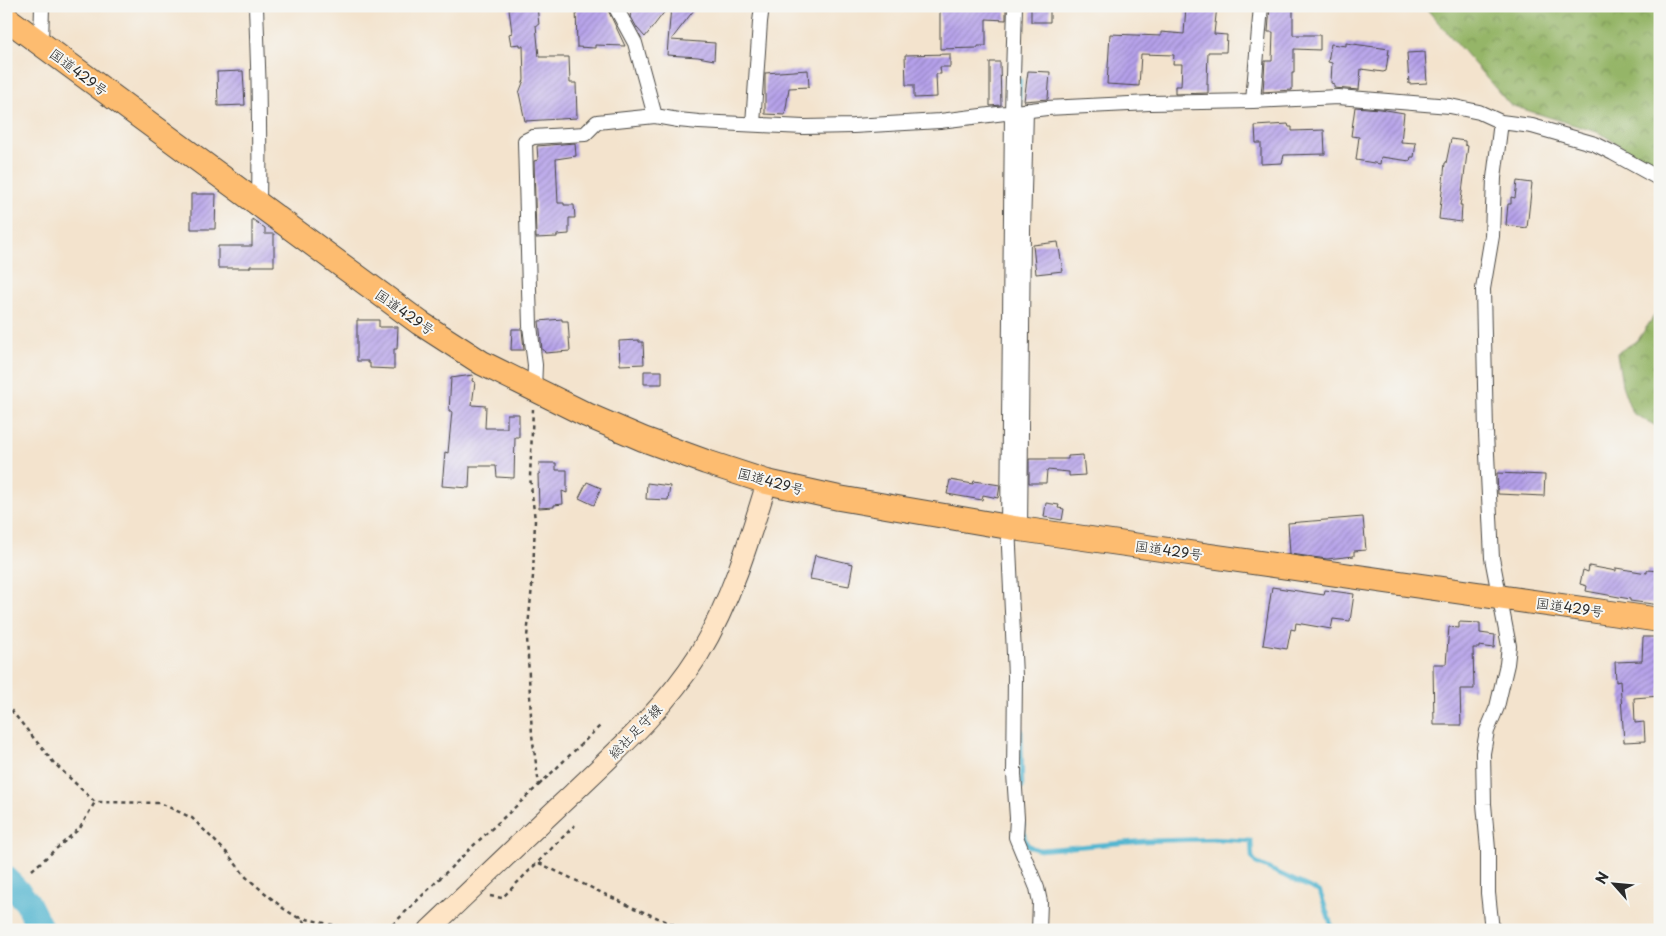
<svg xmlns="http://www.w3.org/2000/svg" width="1666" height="936" font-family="'Playpen Sans','Klee One',sans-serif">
<defs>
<pattern id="forest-crowns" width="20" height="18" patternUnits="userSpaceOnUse" patternTransform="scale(1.25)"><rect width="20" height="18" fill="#95b568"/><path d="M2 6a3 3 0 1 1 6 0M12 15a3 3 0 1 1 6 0" fill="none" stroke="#7a9356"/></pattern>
<pattern id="building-hatch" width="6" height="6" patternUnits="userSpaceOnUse" patternTransform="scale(1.25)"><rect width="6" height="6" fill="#b5a0ea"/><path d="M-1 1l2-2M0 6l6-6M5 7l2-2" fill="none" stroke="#9383be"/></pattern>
</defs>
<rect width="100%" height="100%" fill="#f6f6f2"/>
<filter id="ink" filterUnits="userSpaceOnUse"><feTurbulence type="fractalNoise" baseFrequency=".02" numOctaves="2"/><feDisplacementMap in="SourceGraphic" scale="10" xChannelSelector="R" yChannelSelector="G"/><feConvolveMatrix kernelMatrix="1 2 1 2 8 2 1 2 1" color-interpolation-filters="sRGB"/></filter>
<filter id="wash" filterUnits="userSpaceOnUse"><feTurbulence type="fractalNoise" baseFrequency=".0096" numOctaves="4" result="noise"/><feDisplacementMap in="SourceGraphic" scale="20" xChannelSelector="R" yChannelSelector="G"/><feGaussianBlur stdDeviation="1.12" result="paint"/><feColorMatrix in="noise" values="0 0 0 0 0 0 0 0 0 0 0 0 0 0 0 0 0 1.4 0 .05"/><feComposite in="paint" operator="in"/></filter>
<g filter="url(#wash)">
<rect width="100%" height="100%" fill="#f3e3cd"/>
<path fill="url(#forest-crowns)" stroke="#60704a" d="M 1424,6 L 1660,6 L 1660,167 L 1645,161 L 1600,133 L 1510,105 Z
M 1656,313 L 1660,314 L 1660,428 L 1632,413 L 1622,385 L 1617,353 L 1638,340 Z"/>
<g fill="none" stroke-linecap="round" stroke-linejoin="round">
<path stroke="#52b6d0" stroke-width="4.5" d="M 1019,110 L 1020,80
M 1021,730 L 1022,787
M 1023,825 C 1024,840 1024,847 1040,850 L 1144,841 L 1214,839 L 1251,841 L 1252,857 L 1256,863 L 1320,892 L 1333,930"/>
<path stroke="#52b6d0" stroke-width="26" d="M 6,879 L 27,902 L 41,930"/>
</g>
<g id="blocks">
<path fill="url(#building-hatch)" d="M 537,6 L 539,25 L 536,25 L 539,57 L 569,57 L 570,83 L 576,83 L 577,118 L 525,121 L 519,93 L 524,80 L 523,46 L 520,46 L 520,44 L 511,45 L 509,34 L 512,33 L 509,9 Z
M 576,6 L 607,8 L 625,46 L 595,45 L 595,48 L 577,47 Z
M 637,6 L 669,6 L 645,37 L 637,28 L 630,15 Z
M 671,6 L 697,6 L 671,40 L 715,43 L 714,60 L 698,57 L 667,55 Z
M 965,6 L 1006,7 L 1006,20 L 986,19 L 986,46 L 978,46 L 978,48 L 940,49 L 940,8 L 965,9 Z
M 1031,6 L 1050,6 L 1050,22 L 1031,22 Z
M 1186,6 L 1217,6 L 1214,34 L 1227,35 L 1226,52 L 1208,52 L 1207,84 L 1208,84 L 1208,93 L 1175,94 L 1175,86 L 1181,86 L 1182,64 L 1173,64 L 1174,55 L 1141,54 L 1139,86 L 1107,84 L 1110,34 L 1161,36 L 1161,32 L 1184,34 Z
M 1270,6 L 1293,6 L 1293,35 L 1320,35 L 1320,50 L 1294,49 L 1294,73 L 1292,73 L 1292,90 L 1263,92 L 1265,61 L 1272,61 L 1273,32 L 1268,32 Z
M 1346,43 L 1389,49 L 1386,71 L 1383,72 L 1361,69 L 1359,90 L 1334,88 L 1334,84 L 1331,83 L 1332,63 L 1328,62 L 1331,44 L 1346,46 Z
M 1425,52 L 1427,83 L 1409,84 L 1407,53 Z
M 950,54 L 950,67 L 940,67 L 941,74 L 936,74 L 937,97 L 914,98 L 914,85 L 906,85 L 905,55 Z
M 990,62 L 1000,62 L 1001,105 L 990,106 Z
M 808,70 L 809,87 L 789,88 L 785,115 L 765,114 L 765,73 Z
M 243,71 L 245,105 L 218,106 L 217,72 Z
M 1028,71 L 1050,72 L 1048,99 L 1024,101 Z
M 1355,107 L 1380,109 L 1404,113 L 1401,142 L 1416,143 L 1414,157 L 1411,157 L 1410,161 L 1381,157 L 1380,164 L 1356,160 L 1359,137 L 1351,136 Z
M 1288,124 L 1289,127 L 1292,127 L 1292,131 L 1324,130 L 1325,154 L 1284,155 L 1282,163 L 1261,164 L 1261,143 L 1256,143 L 1255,126 Z
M 1451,139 L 1465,141 L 1465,145 L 1468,146 L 1461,200 L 1460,205 L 1462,205 L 1461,222 L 1439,219 L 1445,163 L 1446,163 Z
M 575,143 L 576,156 L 556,159 L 558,203 L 564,203 L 564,205 L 574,205 L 575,218 L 569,218 L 569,234 L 557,235 L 557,237 L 536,238 L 534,161 L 538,160 L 537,146 Z
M 1517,181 L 1532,183 L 1527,228 L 1506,225 L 1508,204 L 1511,204 L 1511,197 L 1515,198 Z
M 191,194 L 216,194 L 215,229 L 191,229 Z
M 252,219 L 265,228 L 265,234 L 274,234 L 274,266 L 250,266 L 250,268 L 218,268 L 218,246 L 252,246 Z
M 1058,242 L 1063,271 L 1036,274 L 1033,245 Z
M 562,319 L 562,321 L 568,321 L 570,351 L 545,353 L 544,350 L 542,350 L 539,321 Z
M 357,320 L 379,320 L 379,327 L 398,327 L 397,349 L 394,349 L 394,369 L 370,368 L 370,363 L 368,363 L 368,361 L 357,361 Z
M 512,329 L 522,329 L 524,350 L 511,350 Z
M 639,340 L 639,342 L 643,342 L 644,364 L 620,365 L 619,341 Z
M 644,371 L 662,371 L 662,384 L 644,384 Z
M 473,375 L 472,381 L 475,382 L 472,405 L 486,406 L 485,428 L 507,428 L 507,414 L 519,414 L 519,437 L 515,437 L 514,478 L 497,477 L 496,466 L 470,466 L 469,488 L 442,486 L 445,452 L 448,453 L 452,411 L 449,411 L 451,378 Z
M 1083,455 L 1085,475 L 1069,476 L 1069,472 L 1047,470 L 1046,483 L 1029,483 L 1029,459 L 1068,459 L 1068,456 Z
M 539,463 L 556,463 L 556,470 L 567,470 L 567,493 L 562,491 L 563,504 L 554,505 L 554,507 L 539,508 L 538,474 L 540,474 Z
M 1497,473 L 1545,475 L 1544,496 L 1498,494 Z
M 950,480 L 973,484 L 974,481 L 1000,485 L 998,498 L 983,495 L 982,500 L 947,494 Z
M 587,482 L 601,488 L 594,505 L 579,498 Z
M 647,483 L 670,486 L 668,500 L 646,499 Z
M 1046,503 L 1059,505 L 1058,508 L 1064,509 L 1062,520 L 1044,517 Z
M 1363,517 L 1366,550 L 1354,551 L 1354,556 L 1327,559 L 1290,554 L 1288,523 Z
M 815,555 L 853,564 L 849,586 L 810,579 Z
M 1589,566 L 1616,571 L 1616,568 L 1647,573 L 1647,570 L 1660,571 L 1660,605 L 1630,601 L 1630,599 L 1586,591 L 1587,586 L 1580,584 L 1583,570 L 1588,572 Z
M 1272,587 L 1324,595 L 1325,590 L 1354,594 L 1350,621 L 1333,619 L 1331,629 L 1296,623 L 1295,630 L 1291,629 L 1287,649 L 1263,645 Z
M 1459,622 L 1480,623 L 1480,633 L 1495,635 L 1494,648 L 1479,646 L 1479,648 L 1473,648 L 1474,689 L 1460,689 L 1461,725 L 1434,725 L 1433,664 L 1446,664 L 1449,627 L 1459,628 Z
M 1643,637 L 1660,637 L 1660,696 L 1634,698 L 1635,723 L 1644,722 L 1645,741 L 1624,742 L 1620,681 L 1616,682 L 1615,662 L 1642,661 Z"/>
</g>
</g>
<g filter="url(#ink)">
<use href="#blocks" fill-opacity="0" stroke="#494743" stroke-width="1"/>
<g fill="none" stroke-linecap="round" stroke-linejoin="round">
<defs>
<path id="minor" d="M 256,6 C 259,73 260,139 259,206
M 615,6 L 635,43 L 655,116
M 1015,6 L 1012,112 L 1008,526 L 1015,676 L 1014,774 L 1017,818 L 1016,837 L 1037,888 L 1040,902 L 1039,930
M 41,44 L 42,6
M 1253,101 L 1261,6
M 753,124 L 760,22 L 762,6
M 534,390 L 535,365 L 530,326 L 525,141 L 533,137 L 585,134 L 597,122 L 655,116 L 678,120 L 699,122 L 804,127 L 853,126 L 940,121 L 1047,108 L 1150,103 L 1253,101 L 1338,97 L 1450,106 L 1479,112 L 1501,122 L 1532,126 L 1595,144 L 1613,153 L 1660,179
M 1020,529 L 1023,232 L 1026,110
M 1492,930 L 1488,893 L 1488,849 L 1484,804 L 1483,753 L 1487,731 L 1497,707 L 1507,664 L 1509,646 L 1492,558 L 1486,433 L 1483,289 L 1492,236 L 1494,178 L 1501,122"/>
<path id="secondary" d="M 429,930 C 477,884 524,839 572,794 C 618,750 665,708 699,654 C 731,601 749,541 767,482"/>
<path id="trunk" d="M 6,18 L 420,323 L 482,363 L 587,415 L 643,439 L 706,462 L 767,482 L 839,498 L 1020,529 L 1660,620"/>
</defs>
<use href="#minor" stroke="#494743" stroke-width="16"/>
<use href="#secondary" stroke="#494743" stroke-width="22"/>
<use href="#trunk" stroke="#494743" stroke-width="26"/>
<path stroke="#494743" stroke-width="2.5" stroke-dasharray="4 4" stroke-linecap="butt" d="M 6,704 L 54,763 L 95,802 L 160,803 L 192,818 L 227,853 L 246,877 L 284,909 L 318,930
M 539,785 L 602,724
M 539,863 L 634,908 L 687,930
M 32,870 L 80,828 L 95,802
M 490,896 L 502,898 L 575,825
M 298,917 L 355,930
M 387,930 L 474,845 L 539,785 L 532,735 L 527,637 L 533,576 L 535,520 L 530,477 L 533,409"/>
<use href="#minor" stroke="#fff" stroke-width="14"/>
<use href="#secondary" stroke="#fee4c5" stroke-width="20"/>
<use href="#trunk" stroke="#fdbc6f" stroke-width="24"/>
</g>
</g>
<g text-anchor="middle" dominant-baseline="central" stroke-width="4" stroke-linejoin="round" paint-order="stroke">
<g font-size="14" fill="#2b2b2b" stroke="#f6f6f2">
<text transform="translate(79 72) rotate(37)">国道429号</text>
<text transform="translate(405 312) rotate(35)">国道429号</text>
<text transform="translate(771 481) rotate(15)">国道429号</text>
<text transform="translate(1169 550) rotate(8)">国道429号</text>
<text transform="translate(1570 607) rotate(8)">国道429号</text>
<text transform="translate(635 731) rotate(-46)">総社足守線</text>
</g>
</g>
<rect width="1666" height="936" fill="none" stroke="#f6f6f2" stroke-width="25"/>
<g transform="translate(1614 884) rotate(297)" stroke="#f6f6f2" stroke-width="4" paint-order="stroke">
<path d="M0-4L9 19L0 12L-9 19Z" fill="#2b2b2b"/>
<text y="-8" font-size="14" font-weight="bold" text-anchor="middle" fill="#2b2b2b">N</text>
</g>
</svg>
